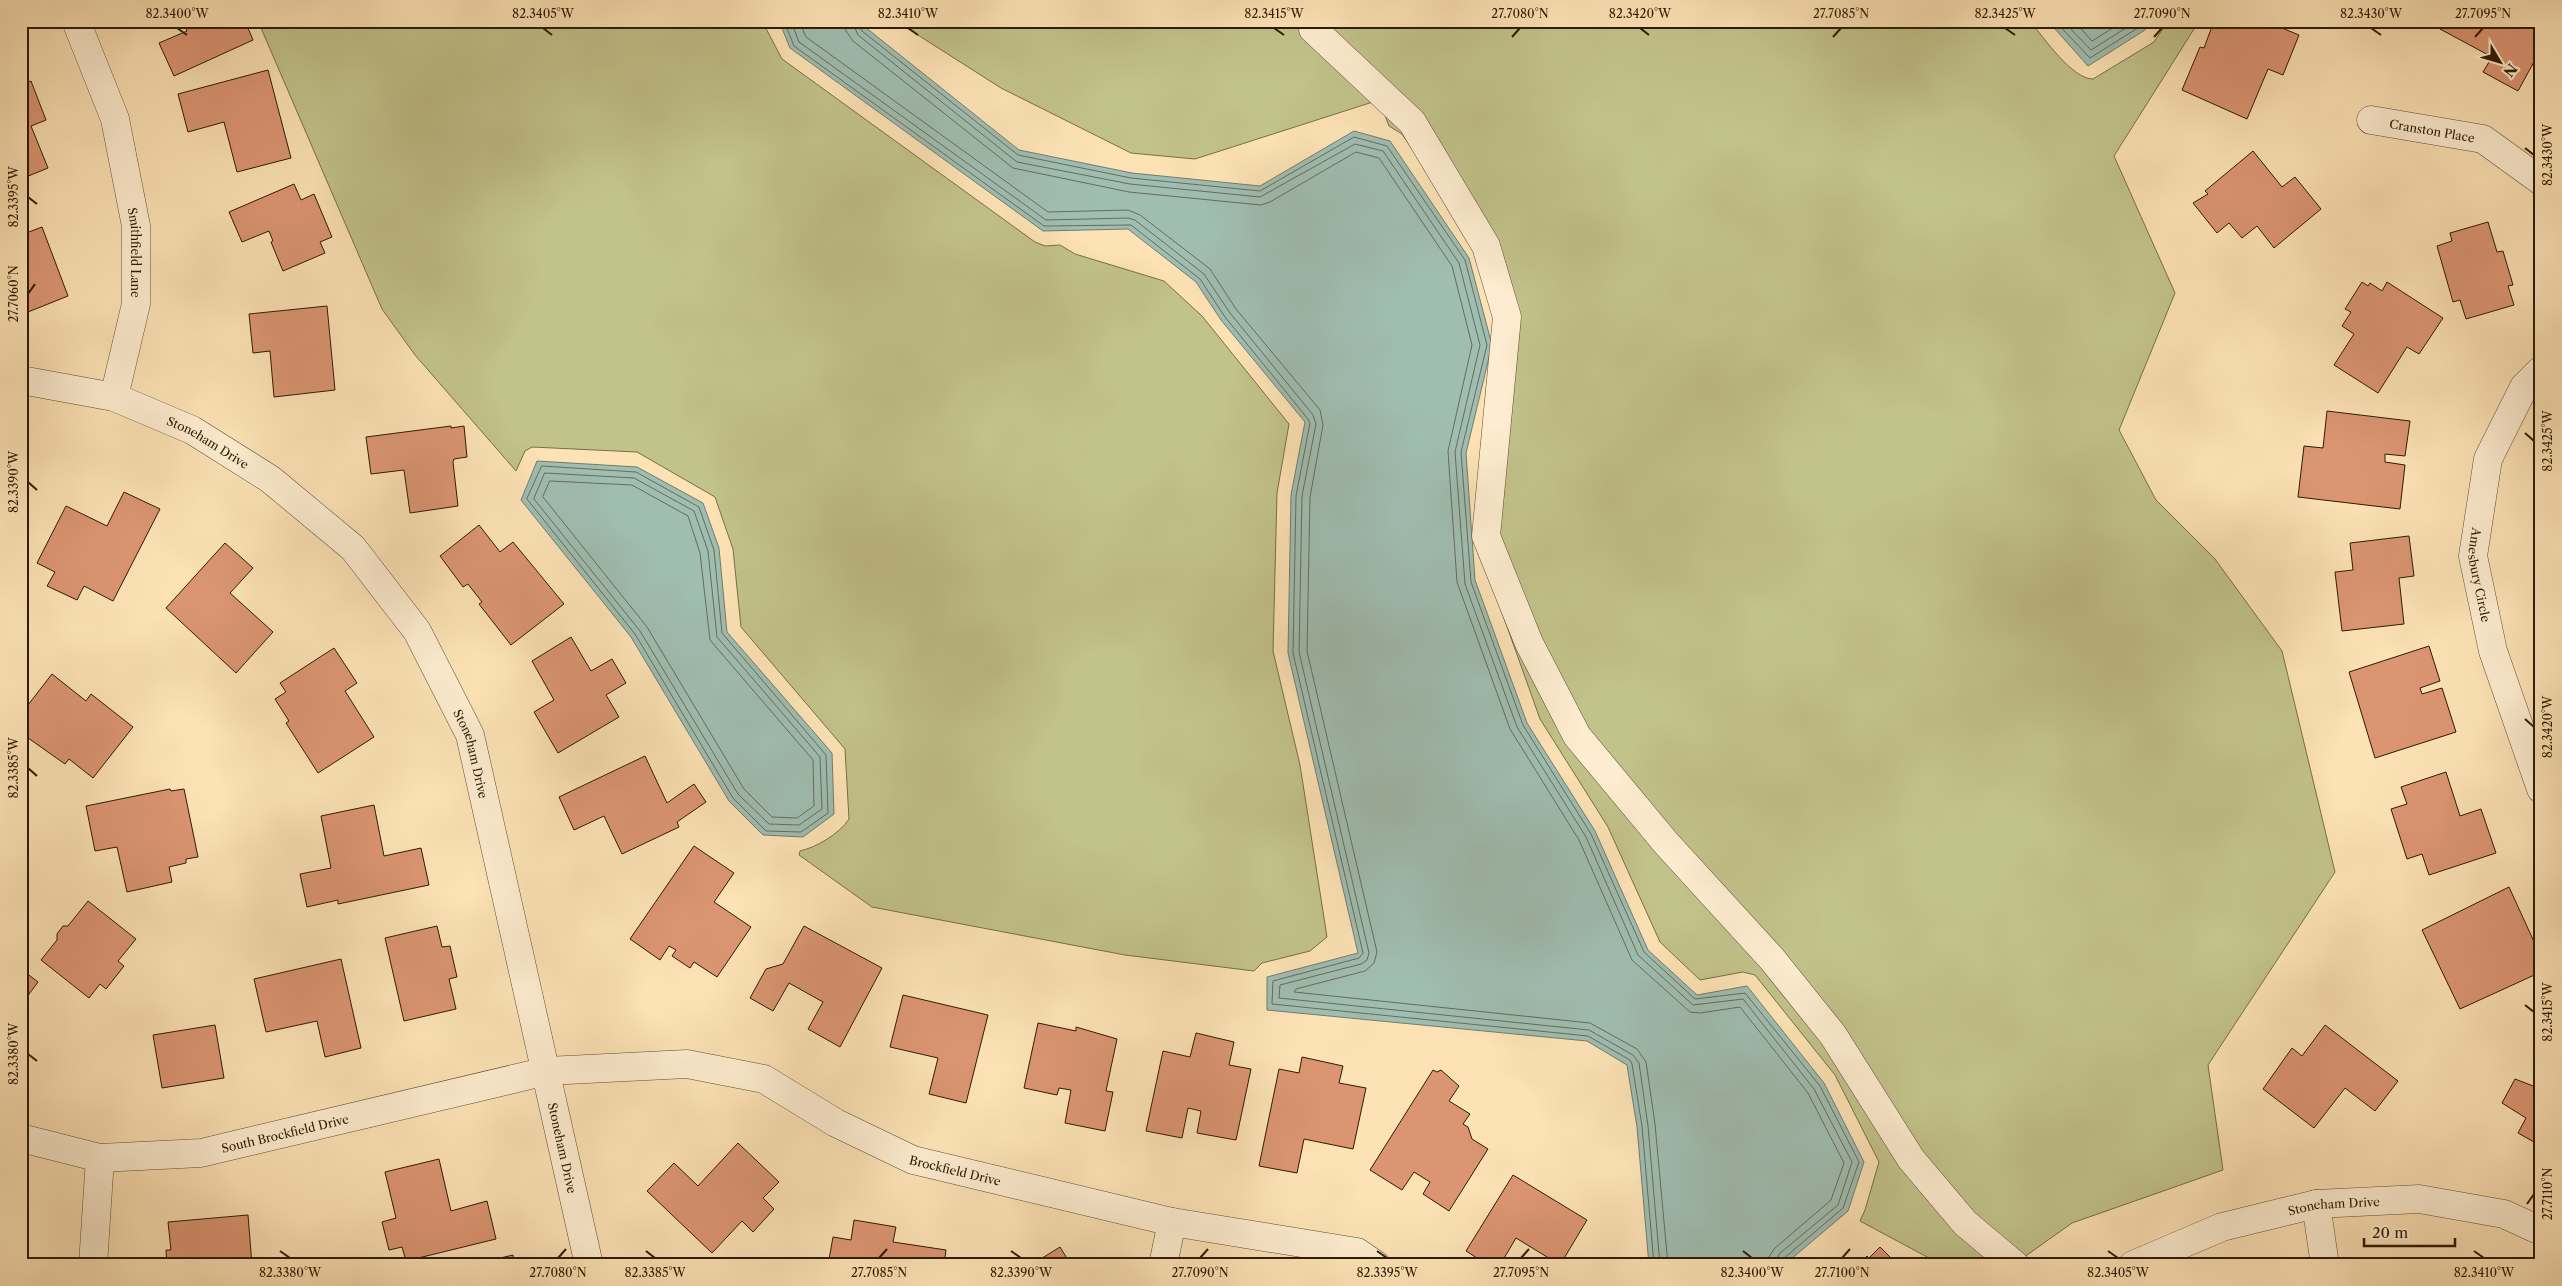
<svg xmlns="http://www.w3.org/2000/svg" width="2562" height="1286" font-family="'Libre Caslon Text',serif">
<rect width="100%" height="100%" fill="#fce2b5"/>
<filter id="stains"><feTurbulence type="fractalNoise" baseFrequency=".004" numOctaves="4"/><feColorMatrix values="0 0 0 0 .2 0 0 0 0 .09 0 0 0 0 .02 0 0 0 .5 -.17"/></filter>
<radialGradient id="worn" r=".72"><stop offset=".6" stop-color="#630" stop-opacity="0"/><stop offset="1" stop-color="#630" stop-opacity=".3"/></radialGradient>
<path fill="#c2c28b" stroke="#786e47" d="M 258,21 L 762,21 L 782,59 L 1035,242 L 1045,246 L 1060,245 L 1075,254 L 1164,281 L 1202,316 L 1289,424 L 1277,493 L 1273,651 L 1300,765 L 1327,937 L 1310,951 L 1262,963 L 1254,971 L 1125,955 L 872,907 L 799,855 L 800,851 C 817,847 839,834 849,819 L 845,749 L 741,627 L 733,549 L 715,497 L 637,452 L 532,447 L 525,451 L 516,471 L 415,355 L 382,309 Z
M 896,21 L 2030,21 C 2044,38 2072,79 2093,79 L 2154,42 L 2168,21 L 2199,21 L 2114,156 L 2175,293 L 2119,430 L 2156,500 L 2215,559 L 2282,651 L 2335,872 L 2208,1065 L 2223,1170 L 2072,1223 L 2013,1265 L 1942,1265 L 1860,1221 L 1865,1210 L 1879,1162 L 1835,1075 L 1755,975 L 1743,972 L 1700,980 L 1660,942 L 1608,827 L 1540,719 L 1490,579 L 1506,350 L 1481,251 L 1402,134 L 1389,126 L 1379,100 L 1195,159 L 1131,153 L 1001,88 Z"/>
<path fill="#9fbdb1" stroke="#727c6b" d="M 779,21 L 862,21 L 865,27 L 1019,150 L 1132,173 L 1260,186 L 1354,131 L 1390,141 L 1469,258 L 1492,345 L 1466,453 L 1475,580 L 1527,723 L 1595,831 L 1648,950 L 1697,995 L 1747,986 L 1824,1083 L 1864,1162 L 1848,1211 L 1784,1265 L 1649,1265 L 1637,1127 L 1627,1065 L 1587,1041 L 1267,1010 L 1267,977 L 1358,953 L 1288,653 L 1291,495 L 1305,422 L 1221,320 L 1196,282 L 1128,229 L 1043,231 L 790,48 Z
M 2048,21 L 2150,21 L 2145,30 L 2088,66 Z
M 537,461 L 637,467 L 703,503 L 719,548 L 727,632 L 832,753 L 834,814 L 803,837 L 763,835 L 729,801 L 631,637 L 521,500 Z"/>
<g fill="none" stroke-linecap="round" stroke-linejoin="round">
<path stroke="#666c5a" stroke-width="1" d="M 784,21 L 794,46 L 1044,226 L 1131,225 L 1200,279 L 1225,317 L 1308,419 L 1310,423 L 1296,496 L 1293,653 L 1363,953 L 1359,958 L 1273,981 L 1272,1004 L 1588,1036 L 1630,1060 L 1632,1064 L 1642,1126 L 1654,1265
M 791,21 L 799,42 L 1046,220 L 1128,218 L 1135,220 L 1204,274 L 1230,313 L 1313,415 L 1316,424 L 1302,496 L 1299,652 L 1369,953 L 1367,960 L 1361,964 L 1280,985 L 1279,998 L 1589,1030 L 1633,1055 L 1639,1063 L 1648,1126 L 1660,1265
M 799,21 L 806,37 L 1048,212 L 1128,210 L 1140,215 L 1210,269 L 1236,309 L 1320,410 L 1323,425 L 1310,497 L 1307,651 L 1377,952 L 1374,963 L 1365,971 L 1296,989 L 1294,992 L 1590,1023 L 1637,1049 L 1646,1062 L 1655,1124 L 1668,1265
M 844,21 L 846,31 L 853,41 L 1013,168 L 1129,192 L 1261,205 L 1270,202 L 1356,152 L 1379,158 L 1452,266 L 1472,345 L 1448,451 L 1457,582 L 1510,729 L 1579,840 L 1632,960 L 1690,1012 L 1700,1013 L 1740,1007 L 1808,1093 L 1844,1163 L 1831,1200 L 1774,1249 L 1769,1257 L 1768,1265
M 852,21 L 858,35 L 1017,162 L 1130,184 L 1260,197 L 1355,144 L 1383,151 L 1459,263 L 1480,345 L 1455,452 L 1465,584 L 1517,727 L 1586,837 L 1638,955 L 1693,1005 L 1743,999 L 1814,1089 L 1852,1162 L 1838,1205 L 1779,1254 L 1775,1265
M 858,21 L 862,31 L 1018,155 L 1131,178 L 1260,191 L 1354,137 L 1387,146 L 1465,260 L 1487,345 L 1461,452 L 1471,582 L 1523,725 L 1591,834 L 1644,952 L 1695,999 L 1745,993 L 1820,1086 L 1859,1162 L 1843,1208 L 1783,1259 L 1781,1265
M 2055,21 L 2090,58 L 2141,26 L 2144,21
M 2063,21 L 2091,50 L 2137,21
M 2074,21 L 2092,41 L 2124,21
M 542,466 L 636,472 L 699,507 L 714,550 L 722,633 L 826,755 L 828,813 L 801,832 L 766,831 L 733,798 L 635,634 L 527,499 Z
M 545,473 L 634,478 L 694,511 L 708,551 L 717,637 L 820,757 L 822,809 L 799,825 L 769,824 L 738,794 L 640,631 L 534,499 Z
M 550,481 L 632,485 L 688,516 L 700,553 L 710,640 L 813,760 L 814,806 L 797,818 L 772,817 L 744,789 L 647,627 L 543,497 Z"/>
</g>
<path fill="#db9573" stroke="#2e1a03" d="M 183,21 L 245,21 L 253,40 L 174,76 L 159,43 L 187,31 Z
M 2214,21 L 2265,21 L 2299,35 L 2283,75 L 2268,69 L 2247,119 L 2182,90 L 2200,47 L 2204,48 Z
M 2328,21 L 2374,21 L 2329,28 Z
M 2444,21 L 2541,21 L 2541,49 L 2518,91 L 2483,72 L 2492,57 L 2440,29 Z
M 268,70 L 291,158 L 237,172 L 224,122 L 188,132 L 178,94 Z
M 31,81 L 46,120 L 31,126 L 48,168 L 21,179 L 21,85 Z
M 2253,151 L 2282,187 L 2295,177 L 2321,209 L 2274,248 L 2257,226 L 2242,238 L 2229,223 L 2217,233 L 2193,203 L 2208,194 L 2205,191 Z
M 294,184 L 301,200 L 314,194 L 332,237 L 320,242 L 325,253 L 283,271 L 271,242 L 273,241 L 269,231 L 242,242 L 229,212 Z
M 2488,222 L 2497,252 L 2503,251 L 2513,285 L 2508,286 L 2514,305 L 2466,319 L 2460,300 L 2453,302 L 2437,246 L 2452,241 L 2450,233 Z
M 42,227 L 68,296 L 23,314 L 21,235 Z
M 2362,282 L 2368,286 L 2370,283 L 2382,291 L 2387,282 L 2443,318 L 2419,354 L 2407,347 L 2378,393 L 2334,365 L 2354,334 L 2342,326 L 2351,312 L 2345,309 Z
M 327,306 L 335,390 L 274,397 L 270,351 L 253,353 L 249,314 Z
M 2327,411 L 2410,421 L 2405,456 L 2385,454 L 2385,462 L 2405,465 L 2400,509 L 2298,497 L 2304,446 L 2323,448 Z
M 451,426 L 451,428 L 464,426 L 467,457 L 454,459 L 453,462 L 458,506 L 410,513 L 404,470 L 371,474 L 366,437 Z
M 124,492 L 160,509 L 113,601 L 84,586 L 77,600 L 47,586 L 55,572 L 37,563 L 66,506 L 107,526 Z
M 479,525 L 500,552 L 513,542 L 564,604 L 511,645 L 479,604 L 482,602 L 468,584 L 463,587 L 440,556 Z
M 2409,536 L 2414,576 L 2399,578 L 2404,624 L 2342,631 L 2335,572 L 2353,570 L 2350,543 Z
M 225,543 L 253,568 L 230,593 L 273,632 L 236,673 L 166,608 Z
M 571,637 L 591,671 L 612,659 L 626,683 L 606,695 L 619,717 L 558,753 L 534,712 L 554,700 L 532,661 Z
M 2429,646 L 2440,681 L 2420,688 L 2422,694 L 2442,688 L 2456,732 L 2375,758 L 2349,672 Z
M 334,648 L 357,683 L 345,691 L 374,737 L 318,773 L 286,723 L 289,721 L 275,699 L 286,692 L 280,683 Z
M 52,674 L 86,701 L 91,694 L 133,727 L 93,778 L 69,759 L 65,764 L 21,733 L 21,714 Z
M 645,756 L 667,803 L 694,784 L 706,802 L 677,822 L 679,827 L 622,854 L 604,816 L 574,830 L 559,797 Z
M 2446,772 L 2460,816 L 2481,809 L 2496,853 L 2429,875 L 2422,854 L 2407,859 L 2391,809 L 2407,804 L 2401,787 Z
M 170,789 L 171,791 L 184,789 L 198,857 L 186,859 L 186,863 L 169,867 L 172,882 L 127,892 L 117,847 L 95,851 L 86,806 Z
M 374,805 L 384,856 L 421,848 L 429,885 L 338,904 L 338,900 L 307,907 L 300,874 L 331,868 L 321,816 Z
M 694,846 L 734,873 L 714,902 L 751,927 L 717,977 L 694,962 L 690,968 L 672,956 L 676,950 L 669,946 L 660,960 L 630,939 Z
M 2509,887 L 2541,957 L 2541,972 L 2460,1009 L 2422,930 Z
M 88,901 L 136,939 L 118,961 L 124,966 L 106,989 L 100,984 L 89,998 L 41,960 L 57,940 L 57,934 L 63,926 L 68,926 Z
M 437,926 L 442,947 L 450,946 L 457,977 L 449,979 L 456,1009 L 404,1021 L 385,938 Z
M 804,926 L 882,968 L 840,1047 L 808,1029 L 823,1002 L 789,983 L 773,1011 L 750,998 L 766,969 L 783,964 Z
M 341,959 L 361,1048 L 325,1057 L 317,1021 L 266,1032 L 254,979 Z
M 21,969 L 38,982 L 21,1005 Z
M 903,995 L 988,1015 L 966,1103 L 929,1094 L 938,1058 L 890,1047 Z
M 1038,1023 L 1076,1031 L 1076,1027 L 1117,1039 L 1106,1091 L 1113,1092 L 1105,1131 L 1065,1123 L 1071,1090 L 1059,1088 L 1057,1095 L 1024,1088 Z
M 215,1025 L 224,1078 L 162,1088 L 153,1035 Z
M 2325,1025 L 2398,1081 L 2375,1111 L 2345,1088 L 2314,1128 L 2263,1089 L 2292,1048 L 2302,1056 Z
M 1196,1033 L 1234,1042 L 1229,1065 L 1251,1069 L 1236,1140 L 1197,1133 L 1201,1111 L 1188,1108 L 1182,1138 L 1146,1131 L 1163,1051 L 1190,1057 Z
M 1302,1057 L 1343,1066 L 1339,1083 L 1366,1088 L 1353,1149 L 1304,1139 L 1297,1173 L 1259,1166 L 1279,1069 L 1299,1073 Z
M 1433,1070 L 1437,1072 L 1441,1070 L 1459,1086 L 1449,1101 L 1470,1114 L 1463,1124 L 1468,1127 L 1472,1139 L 1488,1149 L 1449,1211 L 1423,1194 L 1430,1182 L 1414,1172 L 1402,1190 L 1370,1170 Z
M 2515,1079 L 2541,1089 L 2541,1146 L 2518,1133 L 2526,1118 L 2502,1103 Z
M 738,1143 L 779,1182 L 763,1198 L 774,1209 L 753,1232 L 742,1221 L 712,1253 L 647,1191 L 674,1163 L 698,1186 Z
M 439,1159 L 451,1211 L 487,1201 L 496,1239 L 406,1261 L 402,1247 L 389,1250 L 382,1222 L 396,1218 L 385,1172 Z
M 1513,1175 L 1587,1220 L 1560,1265 L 1516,1238 L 1500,1265 L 1488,1265 L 1466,1251 Z
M 248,1215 L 252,1265 L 167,1265 L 166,1250 L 171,1250 L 168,1222 Z
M 854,1220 L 896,1227 L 893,1242 L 946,1250 L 944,1265 L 828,1265 L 833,1237 L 851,1240 Z
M 1060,1247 L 1071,1265 L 1031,1265 Z
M 1880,1247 L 1898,1265 L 1858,1265 L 1867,1256 L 1869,1258 Z
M 513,1255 L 515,1265 L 471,1265 Z"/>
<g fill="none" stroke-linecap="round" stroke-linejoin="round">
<defs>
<g id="minor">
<path id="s1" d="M 76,21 L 115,119 L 136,226 L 136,304 L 114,397"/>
<path d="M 1313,29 L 1412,122 L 1486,246 L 1507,317 L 1486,536 L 1529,643 L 1577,736 L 1666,843 L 1772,959 L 1833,1035 L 1911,1159 L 1965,1223 L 2015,1265"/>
<path id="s2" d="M 2371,120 L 2483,139 L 2541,181"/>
<path id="s3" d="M 2541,370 L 2524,387 L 2488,459 L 2473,556 L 2493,651 L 2541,789"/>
<path id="s4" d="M 21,380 L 114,397 L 192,430 L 270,479 L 353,548 L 417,631 L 470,735 L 589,1265"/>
<path id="s5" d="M 21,1138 L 100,1158 L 201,1153 L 547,1071 L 687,1064 L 764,1079 L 836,1123 L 913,1160 L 1172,1222 L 1357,1252 L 1376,1265"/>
<path d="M 2316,1204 L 2325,1265"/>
<path d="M 93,1265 L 100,1158"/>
<path d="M 1163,1265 L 1172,1222"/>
<path id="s6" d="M 2133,1265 L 2222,1227 L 2316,1204 L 2419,1199 L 2504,1214 L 2541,1231"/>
</g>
</defs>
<use href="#minor" stroke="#624c30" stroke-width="29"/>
<use href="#minor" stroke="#fdeccf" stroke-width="28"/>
</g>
<path fill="none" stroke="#2e1a03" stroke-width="2" d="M 177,28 L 187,35M 543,28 L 552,35M 908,28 L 918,35M 1274,28 L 1284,35M 1640,28 L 1649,35M 2005,28 L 2015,35M 2371,28 L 2381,35M 1512,37 L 1520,28M 1833,37 L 1841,28M 2154,37 L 2162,28M 2475,37 L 2483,28M 2525,148 L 2534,155M 28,197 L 37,204M 28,294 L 35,284M 2525,433 L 2534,441M 28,482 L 37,490M 2525,719 L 2534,727M 28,768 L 37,776M 2525,1005 L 2534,1012M 28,1054 L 37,1061M 2527,1204 L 2534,1194M 280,1251 L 290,1258M 646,1251 L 655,1258M 1011,1251 L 1021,1258M 1377,1251 L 1387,1258M 1743,1251 L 1752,1258M 2108,1251 L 2118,1258M 2474,1251 L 2484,1258M 558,1258 L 566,1249M 879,1258 L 887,1249M 1200,1258 L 1208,1249M 1521,1258 L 1529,1249M 1842,1258 L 1850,1249"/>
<g text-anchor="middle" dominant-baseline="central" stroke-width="5" stroke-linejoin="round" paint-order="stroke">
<g font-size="12" fill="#2e1a03" stroke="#fdeccf">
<text stroke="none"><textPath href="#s2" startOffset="62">Cranston Place</textPath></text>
<text stroke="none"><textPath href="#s1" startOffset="241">Smithfield Lane</textPath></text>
<text stroke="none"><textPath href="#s4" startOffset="199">Stoneham Drive</textPath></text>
<text stroke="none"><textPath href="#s3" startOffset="222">Amesbury Circle</textPath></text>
<text stroke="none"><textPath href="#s4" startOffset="619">Stoneham Drive</textPath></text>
<text stroke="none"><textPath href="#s5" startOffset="269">South Brockfield Drive</textPath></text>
<text stroke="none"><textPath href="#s4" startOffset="1024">Stoneham Drive</textPath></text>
<text stroke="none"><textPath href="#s5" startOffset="970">Brockfield Drive</textPath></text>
<text stroke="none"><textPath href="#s6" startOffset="211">Stoneham Drive</textPath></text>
</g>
</g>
<rect width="2562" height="1286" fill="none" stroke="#fce2b5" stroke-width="55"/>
<g transform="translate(2500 62) rotate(128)" stroke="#fdeccf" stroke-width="4" paint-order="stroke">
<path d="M0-4L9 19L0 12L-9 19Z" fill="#2e1a03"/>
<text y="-8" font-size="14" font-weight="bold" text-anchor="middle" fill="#2e1a03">N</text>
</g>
<path d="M2364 1238v8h91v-8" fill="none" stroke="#2e1a03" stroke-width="2.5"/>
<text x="2372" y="1238" font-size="15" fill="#2e1a03" stroke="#fdeccf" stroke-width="4" paint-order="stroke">20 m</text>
<rect x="28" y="28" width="2506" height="1230" fill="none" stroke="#2e1a03" stroke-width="2"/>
<g font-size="12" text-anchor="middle" fill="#2e1a03">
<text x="177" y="18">82.3400°W</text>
<text x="543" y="18">82.3405°W</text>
<text x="908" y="18">82.3410°W</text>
<text x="1274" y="18">82.3415°W</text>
<text x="1520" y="18">27.7080°N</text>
<text x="1640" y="18">82.3420°W</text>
<text x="1841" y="18">27.7085°N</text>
<text x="2005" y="18">82.3425°W</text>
<text x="2162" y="18">27.7090°N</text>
<text x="2371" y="18">82.3430°W</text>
<text x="2483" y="18">27.7095°N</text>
<text transform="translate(2548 155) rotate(-90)" y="4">82.3430°W</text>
<text transform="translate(14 197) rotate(-90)" y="4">82.3395°W</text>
<text transform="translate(14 294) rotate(-90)" y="4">27.7060°N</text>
<text transform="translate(2548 441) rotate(-90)" y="4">82.3425°W</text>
<text transform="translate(14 482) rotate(-90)" y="4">82.3390°W</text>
<text transform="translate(2548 727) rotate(-90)" y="4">82.3420°W</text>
<text transform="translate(14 768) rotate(-90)" y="4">82.3385°W</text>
<text transform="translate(2548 1012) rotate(-90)" y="4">82.3415°W</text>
<text transform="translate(14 1054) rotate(-90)" y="4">82.3380°W</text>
<text transform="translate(2548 1194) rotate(-90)" y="4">27.7110°N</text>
<text x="290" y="1277">82.3380°W</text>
<text x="558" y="1277">27.7080°N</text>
<text x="655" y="1277">82.3385°W</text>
<text x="879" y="1277">27.7085°N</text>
<text x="1021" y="1277">82.3390°W</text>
<text x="1200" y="1277">27.7090°N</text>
<text x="1387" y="1277">82.3395°W</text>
<text x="1521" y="1277">27.7095°N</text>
<text x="1752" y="1277">82.3400°W</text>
<text x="1842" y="1277">27.7100°N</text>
<text x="2118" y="1277">82.3405°W</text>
<text x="2484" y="1277">82.3410°W</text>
</g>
<rect width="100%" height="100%" filter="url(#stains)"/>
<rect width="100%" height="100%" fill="url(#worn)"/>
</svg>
